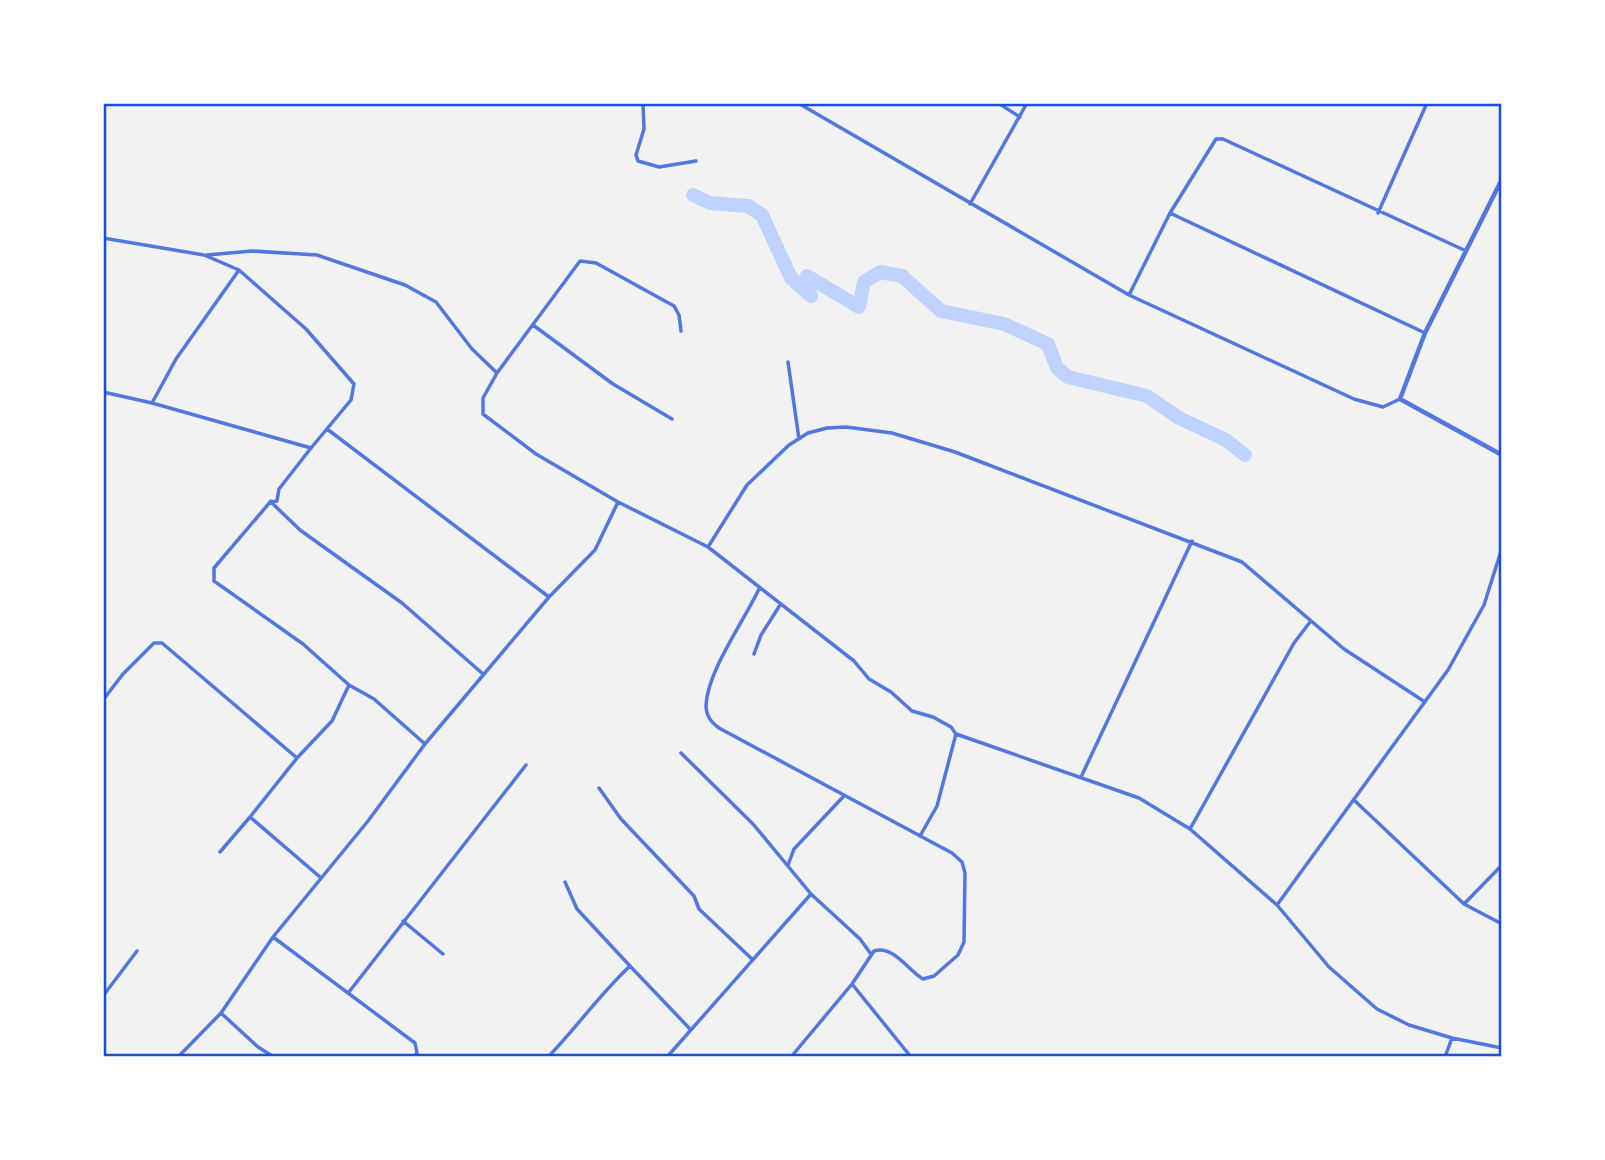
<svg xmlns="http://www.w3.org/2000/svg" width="1605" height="1160" font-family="'Exo 2',sans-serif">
<rect width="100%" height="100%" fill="#f2f2f2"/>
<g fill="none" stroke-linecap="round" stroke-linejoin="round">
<path stroke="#bfd3fe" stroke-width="14" d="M 693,195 L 710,203 L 748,206 L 762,215 L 791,278 L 811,296 L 807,276 L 859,307 L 864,282 L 880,272 L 902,276 L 941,311 L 1004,324 L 1048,344 L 1057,368 L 1068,377 L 1147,396 L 1179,418 L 1226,440 L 1245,455"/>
<path stroke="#5277de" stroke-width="3.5" d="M 643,103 L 644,129 L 636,155 L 638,161 L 659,167 L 696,161
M 798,103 L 1129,295 L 1354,399 L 1383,407 L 1400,399
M 998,103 L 1020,117
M 970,204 L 1027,103
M 1170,213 L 1425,333
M 1378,213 L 1427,103
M 103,238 L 204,255 L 239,270 L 176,359 L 152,403 L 311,448 L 279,489 L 277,501 L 271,502 L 300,530 L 402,603 L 483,674
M 207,255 L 252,251 L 317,255 L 405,285 L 436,302 L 472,349 L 497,373
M 239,270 L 306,329 L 354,384 L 351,400 L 311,448
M 1129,295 L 1170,213 L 1216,139 L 1223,139 L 1464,250
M 533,325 L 613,384 L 672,419
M 681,331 L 679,315 L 674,306 L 596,263 L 580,261 L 497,373 L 483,398 L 483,414 L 536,454 L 618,502 L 708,547 L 854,661 L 869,679 L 891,692 L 912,711 L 933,717 L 951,727 L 956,734 L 1139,798 L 1190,829 L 1277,905 L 1329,967 L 1377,1009 L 1409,1025 L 1452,1038 L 1502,1048
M 788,362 L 799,439
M 103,392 L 152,403
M 327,429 L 549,597
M 271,501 L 214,568 L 214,581 L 303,644 L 349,685 L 374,699 L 425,744
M 708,547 L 747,485 L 789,445 L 808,433 L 827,428 L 846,427 L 892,433 L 955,452 L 1242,562 L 1344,649 L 1425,702
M 759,589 C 744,621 708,670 706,705 C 706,716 711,722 719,728 L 952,853 L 962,862 L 965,873 L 964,942 L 958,955 L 934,976 L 923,979 C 908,970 893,945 874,951 L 852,984 L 791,1057
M 754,654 L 761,635 L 780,605
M 103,700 L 123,674 L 154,643 L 162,643 L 297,758
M 681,753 L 753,824 L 811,894 L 860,939 L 871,954
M 1082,775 L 1192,541
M 599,788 L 621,819 L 694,896 L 699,909 L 753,960
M 1355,801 L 1464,904 L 1502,924
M 1190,829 L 1294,643 L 1310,622
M 920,836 L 937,806 L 956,734
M 220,852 L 250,817
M 788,865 L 794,849 L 843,797
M 320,877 L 250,817 L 297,758 L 332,721 L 349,685
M 565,882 L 577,909 L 630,966
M 1464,904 L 1502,865
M 1277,905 L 1448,670 L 1484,605 L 1502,548
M 403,921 L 443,954
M 273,937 L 415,1043 L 417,1053 L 414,1057
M 852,984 L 911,1057
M 349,992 L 526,765
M 103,996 L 137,951
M 221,1013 L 258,1047 L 274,1057
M 178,1057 L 221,1013 L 273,937 L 368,821 L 425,744 L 549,597 L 595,550 L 618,502
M 548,1057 C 577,1027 600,994 630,966 L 691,1030
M 667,1057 L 811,894
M 1445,1057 L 1452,1038"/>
<path stroke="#5277de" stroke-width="4.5" d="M 1502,179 L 1425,333 L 1400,399 L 1502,455"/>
</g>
<rect width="1605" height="1160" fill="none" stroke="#ffffff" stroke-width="210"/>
<rect x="105" y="105" width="1395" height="950" fill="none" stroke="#1d4ed8" stroke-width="2.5"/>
</svg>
